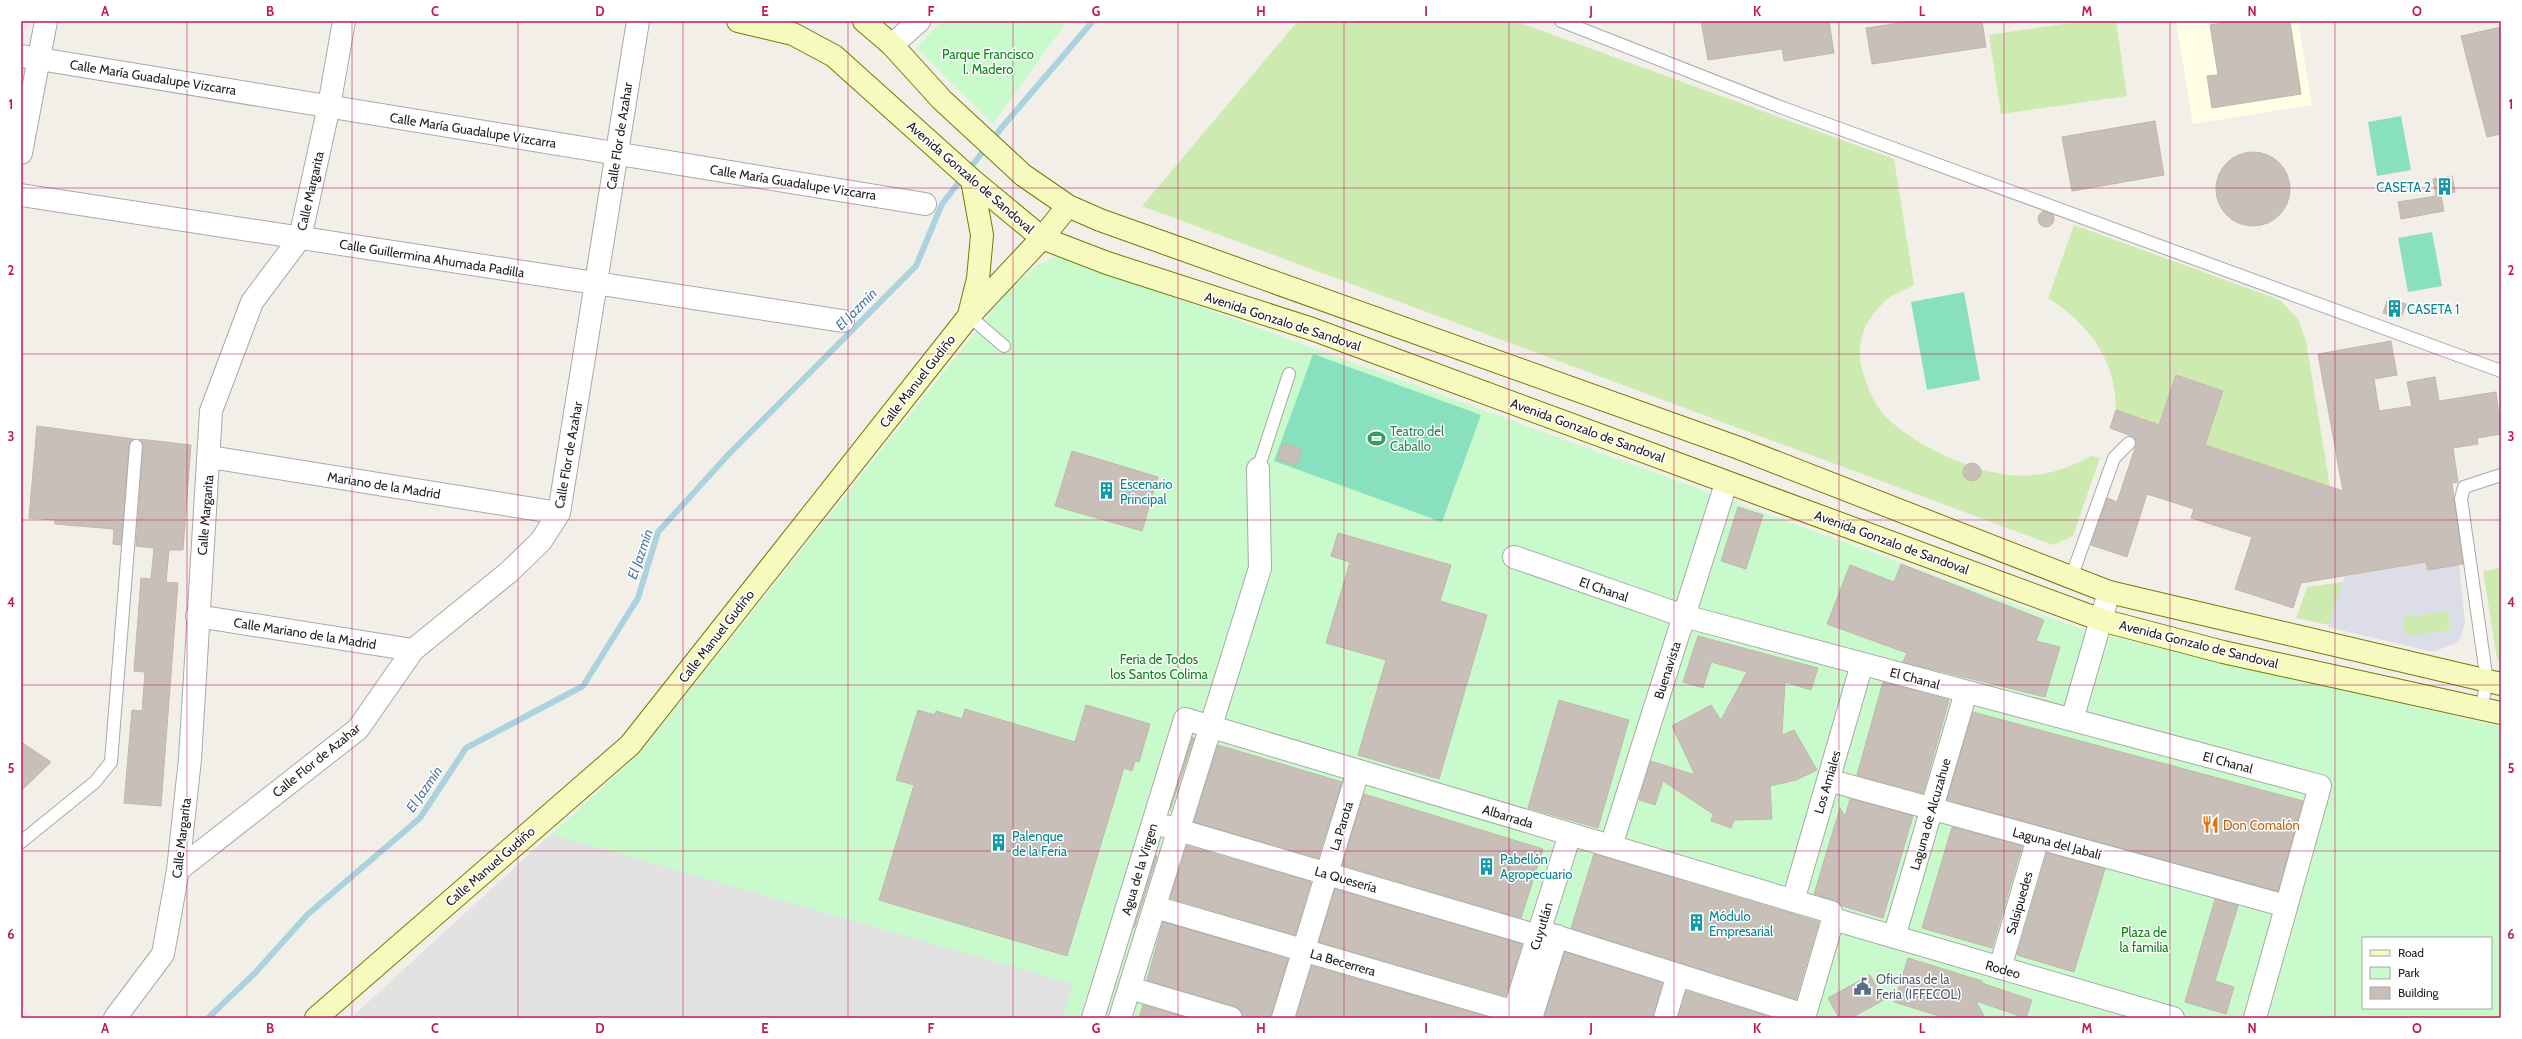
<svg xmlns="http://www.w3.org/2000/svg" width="2522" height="1039" font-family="Cabin,sans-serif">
<rect width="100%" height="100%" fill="#f2efe9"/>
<path fill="#ffffe5" d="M 2176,21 L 2298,21 L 2312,105 L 2193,124 Z"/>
<path fill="#cdebb0" d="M 1298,21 L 1515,21 L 1894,159 L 1914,285 C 1905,290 1892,294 1885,301 C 1865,320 1855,342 1862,369 C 1866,385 1874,404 1886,417 C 1919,449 1988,481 2035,475 C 2056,473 2073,465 2092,456 L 2100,458 L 2073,536 L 2053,545 L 1142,206 Z
M 2083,21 L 2116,21 L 2127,96 L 2001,114 L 1989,35 Z
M 2074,225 L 2280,300 L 2298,319 L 2306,341 L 2330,487 L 2165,432 L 2223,391 L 2176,375 L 2158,430 L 2132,416 L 2116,410 C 2116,360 2089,324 2048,298 Z
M 2501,568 L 2501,660 L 2497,659 L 2483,571 Z
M 2343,582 L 2329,625 L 2296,618 L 2307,587 Z
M 2449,611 L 2451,631 L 2405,637 L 2402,617 Z"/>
<path fill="#c8facc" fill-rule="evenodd" d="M 942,21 L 1067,21 L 993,124 L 916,48 Z
M 1059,255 L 2087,631 L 2501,727 L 2501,1018 L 351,1018 L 640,753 L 1010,289 L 1036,266 ZM 2363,938 L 2491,938 L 2491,1008 L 2363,1008 Z"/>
<path fill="#88e0be" d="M 2401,116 L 2411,170 L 2377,176 L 2368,122 Z
M 2432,232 L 2442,286 L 2408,292 L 2398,238 Z
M 1964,292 L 1980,380 L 1927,390 L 1911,302 Z
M 1313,354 L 1481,415 L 1442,522 L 1274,461 Z"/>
<path fill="#e2e2e2" d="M 551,834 L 1073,984 L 1063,1018 L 351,1018 Z"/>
<path fill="#dddde8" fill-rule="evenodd" d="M 2426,562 L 2428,569 L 2459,564 L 2465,623 L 2460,639 L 2454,644 L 2433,652 L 2328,627 L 2345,576 ZM 2449,611 L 2451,631 L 2405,636 L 2403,617 Z"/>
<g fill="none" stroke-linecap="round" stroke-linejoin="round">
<path stroke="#aad3df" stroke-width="6" d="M 208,1018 L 255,973 L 308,914 L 420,818 L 466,748 L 583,686 L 638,598 L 658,532 L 728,455 L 916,266 L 942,204 L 1003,126 L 1093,21"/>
</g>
<path fill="#c7bfb8" stroke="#c4b6ab" d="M 1701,21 L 1829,21 L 1834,53 L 1784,61 L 1782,49 L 1708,60 Z
M 1913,21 L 1982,21 L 1986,47 L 1872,64 L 1866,28 Z
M 2236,21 L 2290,21 L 2301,94 L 2212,108 L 2207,76 L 2218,75 L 2210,25 Z
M 2501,27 L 2501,134 L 2487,137 L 2461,36 Z
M 2155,121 L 2164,175 L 2072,191 L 2062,137 Z
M2216 189a37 37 0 1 1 74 0a37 37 0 1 1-74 0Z
M 2452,176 L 2455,192 L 2441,195 L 2444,211 L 2401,219 L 2398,202 L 2436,196 L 2433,179 Z
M2038 219a8 8 0 1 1 16 0a8 8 0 1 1-16 0Z
M 2388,298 L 2406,304 L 2401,319 L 2383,313 Z
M 2391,341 L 2397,375 L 2374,379 L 2379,411 L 2412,406 L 2407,382 L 2435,377 L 2439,401 L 2496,392 L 2501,434 L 2477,438 L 2478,444 L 2453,448 L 2458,482 L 2452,483 L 2463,564 L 2428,570 L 2426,562 L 2301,583 L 2293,608 L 2235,589 L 2252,537 L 2191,518 L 2194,509 L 2147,494 L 2127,557 L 2091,545 L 2107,498 L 2117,502 L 2136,445 L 2134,437 L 2110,428 L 2116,410 L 2159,425 L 2176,375 L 2223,391 L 2205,445 L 2343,491 L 2318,354 Z
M 37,426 L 134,439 L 129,445 L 121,545 L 113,544 L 114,529 L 55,524 L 55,520 L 29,518 Z
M 139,439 L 191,445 L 183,550 L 169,550 L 166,582 L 178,583 L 161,806 L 124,803 L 132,710 L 142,711 L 145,672 L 134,671 L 141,578 L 151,579 L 154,548 L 136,546 L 143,447 Z
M 1283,443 L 1302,449 L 1296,466 L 1277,459 Z
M 1072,451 L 1158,477 L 1142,531 L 1055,506 Z
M1963 472a9 9 0 1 1 18 0a9 9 0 1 1-18 0Z
M 1738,507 L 1763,515 L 1746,569 L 1721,561 Z
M 1338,533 L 1451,565 L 1440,601 L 1487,615 L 1439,779 L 1358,755 L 1386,660 L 1326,643 L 1350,562 L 1331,556 Z
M 1901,564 L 2044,620 L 2036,641 L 2060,647 L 2045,697 L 1903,662 L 1907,653 L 1827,624 L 1850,565 L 1894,582 Z
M 1698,636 L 1818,668 L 1811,690 L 1785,682 L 1782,735 L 1794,730 L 1817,770 L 1796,780 L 1770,786 L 1772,819 L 1734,820 L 1731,828 L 1711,821 L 1713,814 L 1663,781 L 1655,805 L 1639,800 L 1651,761 L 1695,775 L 1672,726 L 1711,705 L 1721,720 L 1747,672 L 1711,662 L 1703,688 L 1683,682 Z
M 1883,682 L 1949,700 L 1923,793 L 1857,775 Z
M 1559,700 L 1629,720 L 1598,828 L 1528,808 Z
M 1086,705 L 1150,724 L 1139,762 L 1135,761 L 1132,771 L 1124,768 L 1067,956 L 879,900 L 914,785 L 896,780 L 918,710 L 935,715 L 936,711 L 962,719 L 965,709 L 1075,742 Z
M 1973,712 L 2303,801 L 2278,891 L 1947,800 Z
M 1192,737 L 1194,738 L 1170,810 Z
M 21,742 L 51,762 L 21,791 Z
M 1218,745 L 1342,782 L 1318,858 L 1194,822 Z
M 1364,794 L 1543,849 L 1521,918 L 1342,865 Z
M 1850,799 L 1913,816 L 1883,918 L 1842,906 L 1835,900 L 1814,894 L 1840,808 L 1845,816 Z
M 1952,827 L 2022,846 L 1992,948 L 1922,928 Z
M 1187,846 L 1311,882 L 1295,935 L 1170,898 Z
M 2047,853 L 2105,869 L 2074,972 L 2017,955 Z
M 1594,854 L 1819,922 L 1796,999 L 1571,928 Z
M 1156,855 L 1157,856 L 1134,928 Z
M 1335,889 L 1522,944 L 1506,996 L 1319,942 Z
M 2215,899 L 2238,906 L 2215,981 L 2234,987 L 2226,1014 L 2185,1002 Z
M 1163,922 L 1288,959 L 1271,1018 L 1243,1018 L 1240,1010 L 1235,1006 L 1147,980 Z
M 1565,952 L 1662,983 L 1653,1018 L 1544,1018 Z
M 1908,958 L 1982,981 L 1982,983 L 2032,1000 L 2026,1018 L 1976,1001 L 1985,1018 L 1946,1018 L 1894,1002 Z
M 1312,966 L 1491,1018 L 1296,1018 Z
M 1870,975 L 1884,1000 L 1851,1018 L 1839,1018 L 1828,998 Z
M 1686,991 L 1773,1018 L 1678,1018 Z
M 1143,1005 L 1187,1018 L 1139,1018 Z"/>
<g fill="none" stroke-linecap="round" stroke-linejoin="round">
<defs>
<path id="lane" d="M 1561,21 L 1783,108 L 2501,371
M 969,316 L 1004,346
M 1258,469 L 1289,374
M 2071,578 L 2114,458 L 2129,443
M 2481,709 L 2487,681 L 2461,499 L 2464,487 L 2501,475
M 21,842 L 95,782 L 111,762 L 136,446"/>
<path id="street" d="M 892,45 L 919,21
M 21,56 L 925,204
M 21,153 L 46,21
M 21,195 L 843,321
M 210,457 L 559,513
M 1514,557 L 1684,616 L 2320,786 L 2255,1018
M 197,616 L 413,650
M 2072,720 L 2109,592
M 1828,780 L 2286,906
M 1165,826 L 1538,936
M 1611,846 L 1723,493
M 178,870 L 358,729 L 413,650 L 509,572 L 541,541 L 559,513 L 638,21
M 1793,901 L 1862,664
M 1155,907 L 1532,1017
M 1833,919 L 2173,1018
M 1539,931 L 1805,1015
M 1894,937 L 1966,692
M 2000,968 L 2038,838
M 1130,988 L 1231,1018
M 115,1018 L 163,954 L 178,870 L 190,759 L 211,411 L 252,302 L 300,238 L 329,106 L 344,21
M 1093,1018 L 1185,719 L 1831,912 L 1833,919 L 1804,1018
M 1120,1018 L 1260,568 L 1258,469
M 1283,1018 L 1358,771
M 1512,1018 L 1570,834
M 1531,1018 L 1557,936
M 1665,1018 L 1678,975"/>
<path id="secondary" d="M 738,21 L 793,34 L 834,56 L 972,180 L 1042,238 L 1107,263 L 1312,329 L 2101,620 L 2223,652 L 2501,713
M 864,21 L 892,45 L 942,100 L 1023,175 L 1068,206 L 1100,220 L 1739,448 L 2109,592 L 2501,684
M 969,315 L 978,279 L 982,235 L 972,180
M 316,1018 L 630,745 L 969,316 L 1042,238 L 1068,206"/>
</defs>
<use href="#lane" stroke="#a9a9a9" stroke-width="14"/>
<use href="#street" stroke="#a9a9a9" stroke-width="24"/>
<use href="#secondary" stroke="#707d05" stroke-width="24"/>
<use href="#lane" stroke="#fff" stroke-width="12"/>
<use href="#street" stroke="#fff" stroke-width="22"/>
<use href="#secondary" stroke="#f7fabf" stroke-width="22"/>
</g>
<path fill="none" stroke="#c2185b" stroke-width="1" stroke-opacity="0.55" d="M 187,21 L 187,1018M 352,21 L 352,1018M 518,21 L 518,1018M 683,21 L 683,1018M 848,21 L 848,1018M 1013,21 L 1013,1018M 1178,21 L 1178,1018M 1344,21 L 1344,1018M 1509,21 L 1509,1018M 1674,21 L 1674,1018M 1839,21 L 1839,1018M 2004,21 L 2004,1018M 2170,21 L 2170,1018M 2335,21 L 2335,1018M 21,188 L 2501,188M 21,354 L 2501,354M 21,520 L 2501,520M 21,685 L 2501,685M 21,851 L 2501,851"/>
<defs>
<symbol id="building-bare" viewBox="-9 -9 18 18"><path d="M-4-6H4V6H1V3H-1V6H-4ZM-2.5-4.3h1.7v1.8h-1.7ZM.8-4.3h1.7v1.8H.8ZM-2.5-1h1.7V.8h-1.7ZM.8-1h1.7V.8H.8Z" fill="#0f9aa8" stroke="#fff" stroke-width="2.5" paint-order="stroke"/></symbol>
<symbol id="stadium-bare" viewBox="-9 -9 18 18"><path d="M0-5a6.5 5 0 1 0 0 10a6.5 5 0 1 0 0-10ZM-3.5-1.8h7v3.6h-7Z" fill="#2e9e5b" stroke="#fff" stroke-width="2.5" paint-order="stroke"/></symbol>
<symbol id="restaurant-bare" viewBox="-9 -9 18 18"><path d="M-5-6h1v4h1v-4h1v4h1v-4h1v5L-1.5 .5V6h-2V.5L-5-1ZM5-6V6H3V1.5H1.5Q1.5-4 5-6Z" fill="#e8710a" stroke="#fff" stroke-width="2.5" paint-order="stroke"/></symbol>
<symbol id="civic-bare" viewBox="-9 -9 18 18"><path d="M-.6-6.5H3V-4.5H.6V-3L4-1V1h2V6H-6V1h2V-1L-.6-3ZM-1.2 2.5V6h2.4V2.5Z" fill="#5c6f8a" stroke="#fff" stroke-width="2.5" paint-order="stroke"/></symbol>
</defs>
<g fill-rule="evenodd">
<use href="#building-bare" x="2432" y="174" width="25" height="25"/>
<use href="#building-bare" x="2382" y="296" width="25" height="25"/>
<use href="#stadium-bare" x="1364" y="426" width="25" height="25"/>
<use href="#building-bare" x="1094" y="478" width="25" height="25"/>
<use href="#restaurant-bare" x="2198" y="812" width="25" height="25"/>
<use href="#building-bare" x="986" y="830" width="25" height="25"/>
<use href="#building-bare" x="1474" y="854" width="25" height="25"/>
<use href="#building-bare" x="1684" y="910" width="25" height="25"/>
<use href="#civic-bare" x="1850" y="974" width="25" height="25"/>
</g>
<g text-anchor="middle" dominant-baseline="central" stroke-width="3" stroke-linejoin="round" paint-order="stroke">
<g font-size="13" fill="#0c8416" stroke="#fff">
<text x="988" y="54">Parque Francisco<tspan x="988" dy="15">I. Madero</tspan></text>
<text x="1159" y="659">Feria de Todos<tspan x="1159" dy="15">los Santos Colima</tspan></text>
<text x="2144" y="932">Plaza de<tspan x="2144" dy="15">la familia</tspan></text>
</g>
<g font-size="13" fill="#222" stroke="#fff">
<text transform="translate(153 77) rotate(9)">Calle María Guadalupe Vizcarra</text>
<text transform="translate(473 130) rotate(9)">Calle María Guadalupe Vizcarra</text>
<text transform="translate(619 136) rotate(-81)">Calle Flor de Azahar</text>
<text transform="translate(971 177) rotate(41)">Avenida Gonzalo de Sandoval</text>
<text transform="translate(793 182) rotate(9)">Calle María Guadalupe Vizcarra</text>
<text transform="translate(310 191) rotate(-77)">Calle Margarita</text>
<text transform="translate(432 258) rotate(9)">Calle Guillermina Ahumada Padilla</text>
<text transform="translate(1283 321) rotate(18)">Avenida Gonzalo de Sandoval</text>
<text transform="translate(917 381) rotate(-52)">Calle Manuel Gudiño</text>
<text transform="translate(1588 430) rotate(20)">Avenida Gonzalo de Sandoval</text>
<text transform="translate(568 455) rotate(-80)">Calle Flor de Azahar</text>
<text transform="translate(384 485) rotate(9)">Mariano de la Madrid</text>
<text transform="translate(205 515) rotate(-85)">Calle Margarita</text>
<text transform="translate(1892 542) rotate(20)">Avenida Gonzalo de Sandoval</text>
<text transform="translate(1604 589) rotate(19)">El Chanal</text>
<text transform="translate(305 633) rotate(9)">Calle Mariano de la Madrid</text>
<text transform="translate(716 636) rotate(-52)">Calle Manuel Gudiño</text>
<text transform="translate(2199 644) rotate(14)">Avenida Gonzalo de Sandoval</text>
<text transform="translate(1667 670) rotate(-72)">Buenavista</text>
<text transform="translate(1915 678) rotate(15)">El Chanal</text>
<text transform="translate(316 760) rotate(-39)">Calle Flor de Azahar</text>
<text transform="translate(2228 762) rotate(15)">El Chanal</text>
<text transform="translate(1827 782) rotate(-74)">Los Amiales</text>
<text transform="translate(1930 814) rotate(-74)">Laguna de Alcuzahue</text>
<text transform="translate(1508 816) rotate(17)">Albarrada</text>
<text transform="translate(1341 826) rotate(-73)">La Parota</text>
<text transform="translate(181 838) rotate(-83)">Calle Margarita</text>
<text transform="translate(2057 843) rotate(15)">Laguna del Jabalí</text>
<text transform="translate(490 866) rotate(-41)">Calle Manuel Gudiño</text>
<text transform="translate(1139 869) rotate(-73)">Agua de la Virgen</text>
<text transform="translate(1346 879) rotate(16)">La Quesería</text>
<text transform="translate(2019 903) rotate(-74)">Salsipuedes</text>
<text transform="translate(1541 926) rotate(-73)">Cuyutlán</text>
<text transform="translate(1343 962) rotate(16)">La Becerrera</text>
<text transform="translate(2003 969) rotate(16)">Rodeo</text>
</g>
<g font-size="13" fill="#0d838f" stroke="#fff" text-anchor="start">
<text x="2431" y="187" text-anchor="end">CASETA 2</text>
<text x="2407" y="309">CASETA 1</text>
<text x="1120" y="484">Escenario<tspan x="1120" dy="15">Principal</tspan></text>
<text x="1012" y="836">Palenque<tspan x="1012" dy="15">de la Feria</tspan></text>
<text x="1500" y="859">Pabellón<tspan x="1500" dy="15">Agropecuario</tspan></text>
<text x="1709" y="916">Módulo<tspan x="1709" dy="15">Empresarial</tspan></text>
</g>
<g font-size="13" fill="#27864d" stroke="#fff" text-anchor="start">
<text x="1390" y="431">Teatro del<tspan x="1390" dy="15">Caballo</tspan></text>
</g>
<g font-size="13" fill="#c56008" stroke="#fff" text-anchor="start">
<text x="2223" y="825">Don Comalón</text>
</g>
<g font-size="13" fill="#4e5e75" stroke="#fff" text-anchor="start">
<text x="1876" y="979">Oficinas de la<tspan x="1876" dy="15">Feria (IFFECOL)</tspan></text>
</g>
<g font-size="14" font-style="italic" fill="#4a7aab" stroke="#fff">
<text transform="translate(856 309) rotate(-45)">El Jazmín</text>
<text transform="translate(640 554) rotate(-71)">El Jazmín</text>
<text transform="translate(424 789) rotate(-55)">El Jazmín</text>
</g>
</g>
<rect width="2522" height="1039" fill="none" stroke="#ffffff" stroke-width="44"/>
<rect x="2362" y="937" width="130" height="72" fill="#ffffff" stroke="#a7a7a7"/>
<rect x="2370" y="950" width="20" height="6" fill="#f7fabf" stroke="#a7a7a7"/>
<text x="2398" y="957" font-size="12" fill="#222222">Road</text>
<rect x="2370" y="967" width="20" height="12" fill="#c8facc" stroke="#a7a7a7"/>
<text x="2398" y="977" font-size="12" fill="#222222">Park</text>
<rect x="2370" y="987" width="20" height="12" fill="#c7bfb8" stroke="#a7a7a7"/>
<text x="2398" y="997" font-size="12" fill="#222222">Building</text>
<rect x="22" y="22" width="2478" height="995" fill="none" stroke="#c2185b" stroke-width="1.5"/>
<g font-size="13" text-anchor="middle" font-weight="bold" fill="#c2185b">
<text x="105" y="16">A</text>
<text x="270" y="16">B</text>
<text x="435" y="16">C</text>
<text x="600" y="16">D</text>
<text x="765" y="16">E</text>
<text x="931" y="16">F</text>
<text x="1096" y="16">G</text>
<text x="1261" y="16">H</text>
<text x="1426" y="16">I</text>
<text x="1591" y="16">J</text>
<text x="1757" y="16">K</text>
<text x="1922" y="16">L</text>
<text x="2087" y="16">M</text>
<text x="2252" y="16">N</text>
<text x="2417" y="16">O</text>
<text x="11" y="109">1</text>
<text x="2511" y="109">1</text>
<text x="11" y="275">2</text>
<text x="2511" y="275">2</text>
<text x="11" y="441">3</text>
<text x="2511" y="441">3</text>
<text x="11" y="607">4</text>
<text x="2511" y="607">4</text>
<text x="11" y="773">5</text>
<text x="2511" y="773">5</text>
<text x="11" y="939">6</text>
<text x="2511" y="939">6</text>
<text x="105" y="1033">A</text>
<text x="270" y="1033">B</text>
<text x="435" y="1033">C</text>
<text x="600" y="1033">D</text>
<text x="765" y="1033">E</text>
<text x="931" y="1033">F</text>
<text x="1096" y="1033">G</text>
<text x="1261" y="1033">H</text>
<text x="1426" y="1033">I</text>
<text x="1591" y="1033">J</text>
<text x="1757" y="1033">K</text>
<text x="1922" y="1033">L</text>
<text x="2087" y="1033">M</text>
<text x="2252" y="1033">N</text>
<text x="2417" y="1033">O</text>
</g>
</svg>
